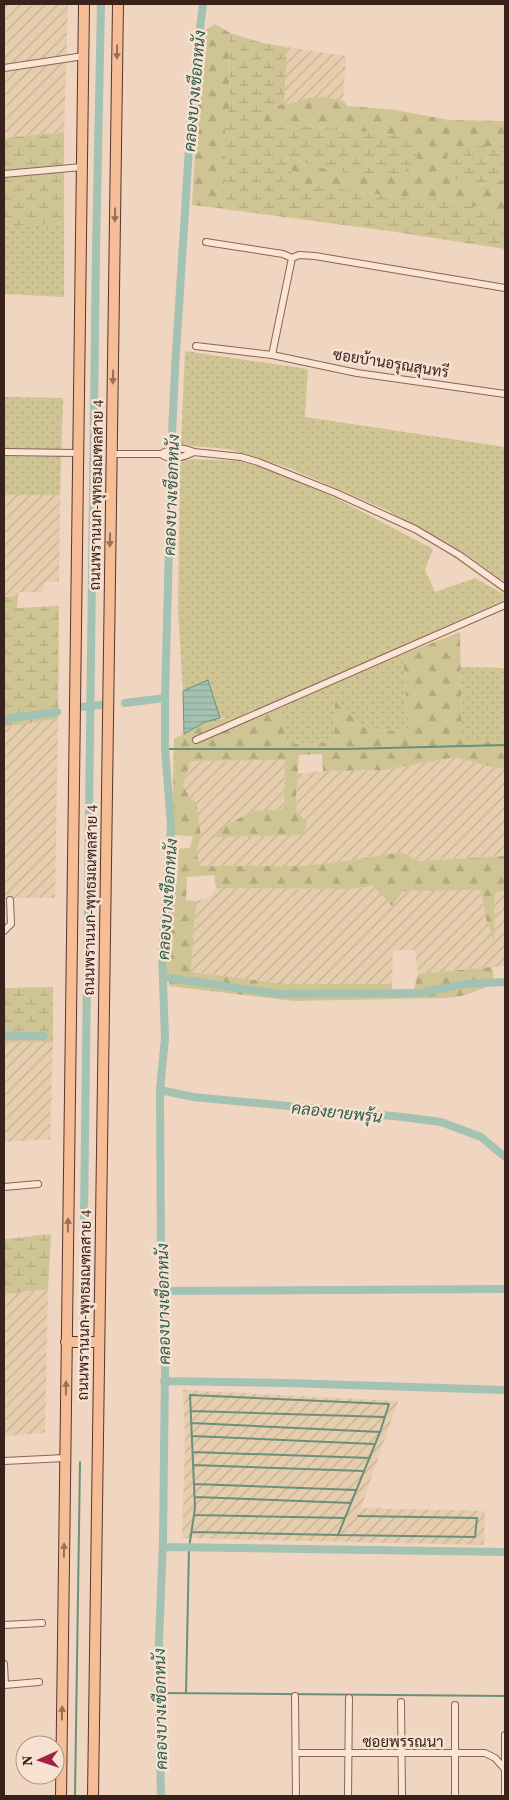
<svg xmlns="http://www.w3.org/2000/svg" width="509" height="1800" font-family="'Source Serif 4',Sarabun,serif">
<defs>
<pattern id="farmland-furrows" width="10" height="10" patternUnits="userSpaceOnUse" patternTransform="scale(1.25)"><rect width="10" height="10" fill="#e6cdad"/><path d="M-1 1l2-2M0 10L10 0M9 11l2-2" fill="none" stroke="#c6b094"/></pattern>
<pattern id="grass-dots" width="8" height="8" patternUnits="userSpaceOnUse" patternTransform="scale(1.25)"><rect width="8" height="8" fill="#cfc594"/><path d="M2 2h.1M6 6h.1" fill="none" stroke="#b2a97f" stroke-width="1.8" stroke-linecap="round"/></pattern>
<pattern id="forest-firs" width="22" height="20" patternUnits="userSpaceOnUse" patternTransform="scale(1.25)"><rect width="22" height="20" fill="#cfc594"/><path d="M5 1l3.5 6h-7zM16 11l3.5 6h-7z" fill="#b2a97f"/></pattern>
<pattern id="wetland-marsh" width="20" height="14" patternUnits="userSpaceOnUse" patternTransform="scale(1.25)"><rect width="20" height="14" fill="#cfc594"/><path d="M1 5h8M5 5V1M11 12h8M15 12V8" fill="none" stroke="#b2a97f"/></pattern>
<pattern id="water-rules" width="6" height="5" patternUnits="userSpaceOnUse" patternTransform="scale(1.25)"><rect width="6" height="5" fill="#a4c2b1"/><path d="M0 2.5h6" fill="none" stroke="#8ea698"/></pattern>
</defs>
<rect width="100%" height="100%" fill="#f0d5c0"/>
<path fill="url(#farmland-furrows)" d="M 4,4 L 68,4 L 64,132 L 4,138 Z
M 287,47 L 346,56 L 343,101 L 324,97 L 307,98 L 294,103 L 284,104 Z
M 4,495 L 60,495 L 59,581 L 45,582 L 43,592 L 19,592 L 18,597 L 4,597 Z
M 58,719 L 55,898 L 4,898 L 4,727 Z
M 456,757 L 487,766 L 505,769 L 505,856 L 417,861 L 401,852 L 347,861 L 302,866 L 200,866 L 196,852 L 201,837 L 183,785 L 191,761 L 285,760 L 284,809 L 252,811 L 297,813 L 296,796 L 297,774 L 323,771 L 384,770 Z
M 374,886 L 403,891 L 481,890 L 486,919 L 494,939 L 495,891 L 505,891 L 505,966 L 418,974 L 415,950 L 393,950 L 392,984 L 287,984 L 191,972 L 196,901 L 211,896 L 216,888 L 350,889 Z
M 4,1042 L 53,1042 L 50,1139 L 4,1142 Z
M 48,1289 L 45,1433 L 4,1436 L 4,1294 Z
M 183,1390 L 398,1401 L 361,1508 L 485,1511 L 484,1545 L 182,1538 L 185,1437 Z"/>
<path fill="url(#grass-dots)" d="M 64,223 L 64,297 L 4,294 L 4,227 Z
M 185,351 L 308,369 L 305,417 L 505,447 L 505,594 L 389,511 L 289,468 L 228,449 L 181,445 Z
M 4,397 L 63,398 L 60,495 L 4,495 Z
M 190,459 L 240,461 L 267,469 L 332,496 L 433,549 L 425,570 L 435,592 L 475,578 L 505,595 L 505,600 L 233,721 L 223,718 L 220,718 L 208,680 L 183,691 L 178,611 L 180,463 Z
M 403,654 L 408,730 C 367,733 359,729 335,695 L 334,742 L 293,744 L 288,746 L 279,706 Z
M 461,667 L 505,668 L 505,741 L 466,742 L 462,740 Z"/>
<path fill="url(#forest-firs)" d="M 215,24 L 230,33 L 229,113 L 222,148 L 229,169 L 216,208 L 192,205 L 202,32 Z
M 324,97 L 343,101 L 348,106 L 395,110 L 450,120 L 505,121 L 505,146 L 482,146 L 477,186 L 501,181 L 505,182 L 505,218 L 482,208 L 436,198 L 416,200 L 290,182 L 291,158 L 320,168 L 416,137 L 307,126 L 291,130 L 265,122 L 265,106 L 294,103 L 307,98 Z
M 460,632 L 462,740 L 466,742 L 505,741 L 505,769 L 487,766 L 456,757 L 384,770 L 323,771 L 322,754 L 299,755 L 296,796 L 297,813 L 307,821 L 303,835 L 215,837 L 225,826 L 252,811 L 284,809 L 285,760 L 191,761 L 183,785 L 189,797 L 196,803 L 201,837 L 196,852 L 200,866 L 302,866 L 347,861 L 401,852 L 417,861 L 505,856 L 505,891 L 495,892 L 494,941 L 486,919 L 481,890 L 403,891 L 392,906 L 374,886 L 350,889 L 216,888 L 214,875 L 187,877 L 186,900 L 196,901 L 191,972 L 287,984 L 392,984 L 392,990 L 414,989 L 418,974 L 492,967 L 495,984 L 462,996 L 446,998 L 294,1001 L 169,986 L 169,975 L 164,971 L 172,849 L 190,848 L 193,836 L 172,835 L 174,739 C 192,730 213,713 233,721 L 279,706 L 288,746 L 293,744 L 334,742 L 335,694 C 359,729 366,733 408,730 L 403,654 Z"/>
<path fill="url(#wetland-marsh)" d="M 230,33 L 263,43 L 287,47 L 284,104 L 265,106 L 265,122 L 291,130 L 307,126 L 415,137 L 418,156 L 402,175 L 375,178 L 320,168 L 292,158 L 291,182 L 416,200 L 436,198 L 482,208 L 505,218 L 505,249 L 389,231 L 216,208 L 229,169 L 222,148 L 229,113 Z
M 64,132 L 64,223 L 4,227 L 4,138 Z
M 482,146 L 505,146 L 505,182 L 501,181 L 477,186 L 449,177 L 447,156 L 459,148 Z
M 4,597 L 18,597 L 17,608 L 59,606 L 58,719 L 4,727 Z
M 53,987 L 53,1042 L 4,1042 L 4,988 Z
M 51,1234 L 48,1289 L 4,1294 L 4,1239 Z"/>
<path fill="url(#water-rules)" stroke="#6a907c" d="M 208,680 L 220,718 L 205,722 L 184,734 L 183,691 Z"/>
<g fill="none" stroke-linecap="round" stroke-linejoin="round">
<path stroke="#6a907c" stroke-width="2" d="M 165,749 L 347,749 L 505,745
M 191,1411 L 385,1417
M 191,1423 L 380,1432
M 192,1436 L 374,1444
M 193,1452 L 370,1458
M 193,1465 L 363,1471
M 194,1484 L 356,1490
M 195,1497 L 351,1503
M 195,1515 L 345,1518
M 338,1535 L 475,1537 L 477,1518 L 358,1516
M 159,1693 L 505,1696
M 186,1693 L 189,1548 L 195,1508 L 190,1395 L 389,1404 L 380,1432 L 338,1535 L 192,1532
M 75,1796 L 80,1462"/>
<path stroke="#a4c2b1" stroke-width="8" d="M 125,703 L 165,698
M 81,707 L 101,705
M 4,719 L 57,712
M 163,977 L 278,994 L 419,993 L 465,984 L 505,982
M 4,1036 L 44,1036
M 160,1090 L 193,1097 L 403,1117 L 441,1122 L 481,1137 L 505,1157
M 84,1218 L 96,251 L 101,4
M 162,1291 L 505,1289
M 164,1381 L 287,1383 L 505,1390
M 163,1547 L 505,1552
M 161,1796 L 158,1667 L 163,1540 L 165,1369 L 161,1268 L 160,1090 L 165,1038 L 162,950 L 171,826 L 165,749 L 165,698 L 172,434 L 175,369 L 193,85 L 203,4"/>
<defs>
<path id="street" d="M 4,68 L 84,56
M 4,174 L 82,167
M 206,242 L 283,254 L 292,258
M 196,346 L 272,355 L 357,373 L 505,394
M 272,355 L 292,258 L 299,255 L 315,256 L 505,288
M 4,452 L 78,453
M 194,452 L 241,457 L 258,462 L 336,493 L 415,529 L 459,555 L 505,588
M 111,454 L 161,454 C 172,447 183,447 194,452 C 183,457 172,462 161,454
M 196,740 L 505,605
M 4,931 L 11,924 L 10,900
M 4,1187 L 38,1184
M 4,1461 L 65,1458
M 4,1625 L 42,1623
M 4,1664 L 5,1685
M 4,1685 L 39,1682
M 295,1696 L 296,1796
M 401,1702 L 402,1796
M 455,1705 L 455,1796
M 296,1753 L 485,1753 L 495,1758 L 505,1769
M 348,1796 L 349,1698
M 505,1796 L 505,1735"/>
<path id="primary" d="M 66,1342 L 99,1342
M 61,1796 L 84,4
M 93,1796 L 118,4"/>
</defs>
<use href="#street" stroke="#8a6457" stroke-width="8"/>
<use href="#primary" stroke="#58342c" stroke-width="12"/>
<use href="#street" stroke="#fae4d4" stroke-width="6"/>
<use href="#primary" stroke="#f5be96" stroke-width="10"/>
</g>
<defs><path id="oneway-solid" d="M-6-.8H1V-3.2L6.5 0L1 3.2V.8H-6Z" transform="scale(1.25)"/></defs>
<g fill="#977059">
<use href="#oneway-solid" transform="translate(117 52) rotate(91)"/>
<use href="#oneway-solid" transform="translate(115 215) rotate(91)"/>
<use href="#oneway-solid" transform="translate(113 377) rotate(91)"/>
<use href="#oneway-solid" transform="translate(110 540) rotate(91)"/>
<use href="#oneway-solid" transform="translate(68 1225) rotate(-89)"/>
<use href="#oneway-solid" transform="translate(66 1388) rotate(-89)"/>
<use href="#oneway-solid" transform="translate(64 1550) rotate(-89)"/>
<use href="#oneway-solid" transform="translate(62 1713) rotate(-89)"/>
</g>
<g text-anchor="middle" dominant-baseline="central" stroke-width="5" stroke-linejoin="round" paint-order="stroke">
<g font-size="15" fill="#39221c" stroke="#f7e1d0">
<text transform="translate(391 363) rotate(9)">ซอยบ้านอรุณสุนทรี</text>
<text transform="translate(96 495) rotate(-89)">ถนนพรานนก-พุทธมณฑลสาย 4</text>
<text transform="translate(90 900) rotate(-89)">ถนนพรานนก-พุทธมณฑลสาย 4</text>
<text transform="translate(84 1305) rotate(-89)">ถนนพรานนก-พุทธมณฑลสาย 4</text>
<text x="403" y="1741">ซอยพรรณนา</text>
</g>
<g font-size="16" font-style="italic" fill="#2b5a4a" stroke="#f7e1d0">
<text transform="translate(194 91) rotate(-85)">คลองบางเชือกหนัง</text>
<text transform="translate(171 495) rotate(-88)">คลองบางเชือกหนัง</text>
<text transform="translate(167 899) rotate(-86)">คลองบางเชือกหนัง</text>
<text transform="translate(337 1112) rotate(6)">คลองยายพรุ้น</text>
<text transform="translate(163 1304) rotate(-91)">คลองบางเชือกหนัง</text>
<text transform="translate(160 1709) rotate(-91)">คลองบางเชือกหนัง</text>
</g>
</g>
<rect width="509" height="1800" fill="none" stroke="#39221c" stroke-width="10"/>
<g transform="translate(40 1760) rotate(267)"><circle r="24" fill="#f7e1d0" stroke="#ab9588"/>
<path d="M0-4L9 19L0 12L-9 19Z" fill="#9c2446"/>
<text y="-8" font-size="14" font-weight="bold" text-anchor="middle" fill="#39221c">N</text>
</g>
</svg>
